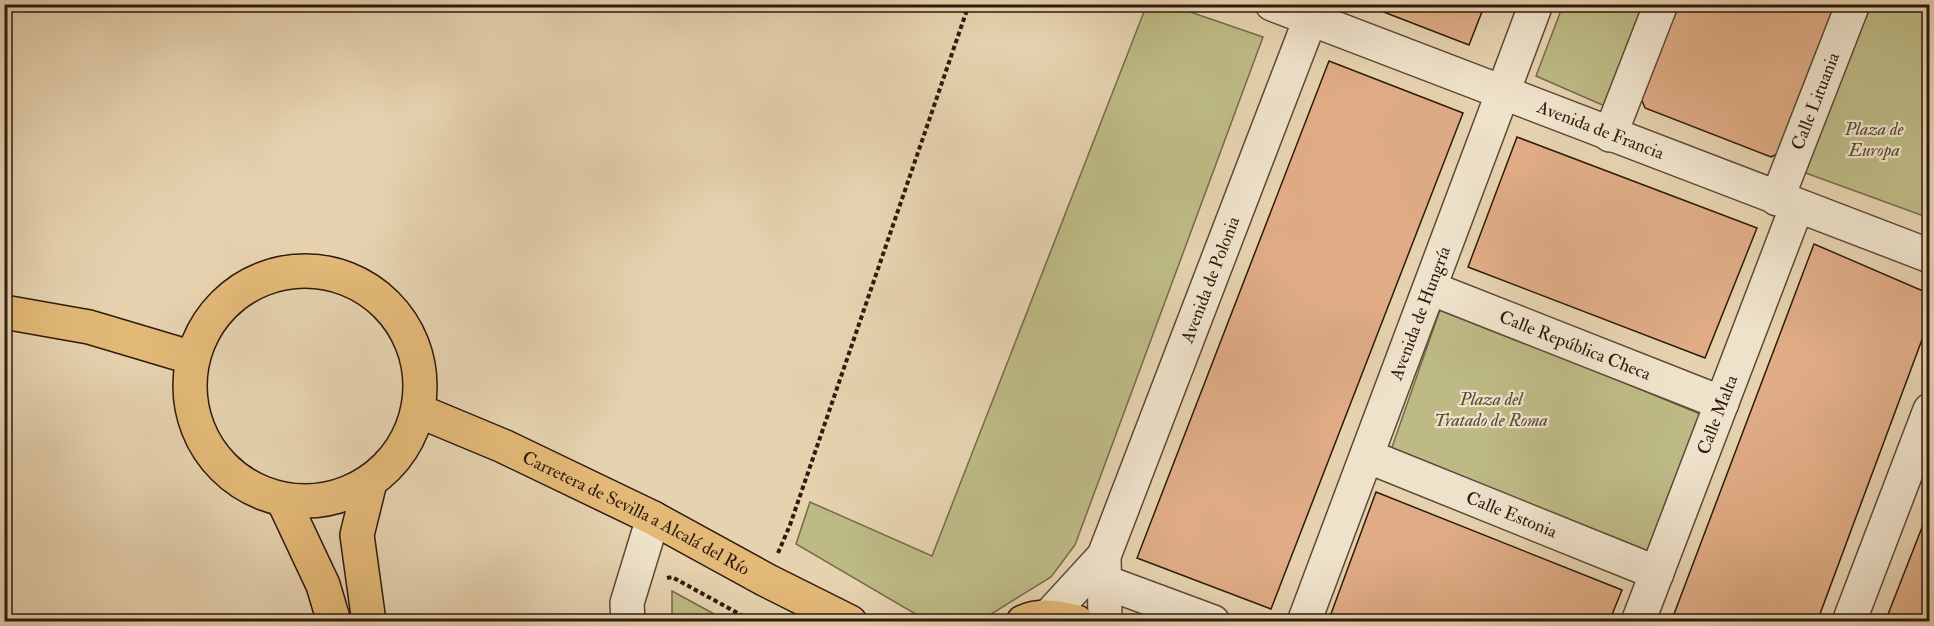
<svg xmlns="http://www.w3.org/2000/svg" width="1934" height="626" font-family="'IM FELL Double Pica',serif">
<rect width="100%" height="100%" fill="#e6d2af"/>
<filter id="stains"><feTurbulence type="fractalNoise" baseFrequency=".00333" numOctaves="4"/><feColorMatrix values="0 0 0 0 .2 0 0 0 0 .09 0 0 0 0 .02 0 0 0 .5 -.17"/></filter>
<radialGradient id="worn" r=".72"><stop offset=".6" stop-color="#630" stop-opacity="0"/><stop offset="1" stop-color="#630" stop-opacity=".3"/></radialGradient>
<path fill="#bdba85" stroke="#766a49" stroke-width="1.5" d="M 1147,4 L 1170,5 L 1263,37 L 1075,545 L 1051,577 L 980,621 L 929,622 L 796,544 L 810,502 L 932,556 Z
M 1563,5 L 1648,5 L 1607,107 L 1536,76 Z
M 1867,5 L 1929,5 L 1929,218 L 1803,172 Z
M 1441,307 L 1700,414 L 1649,552 L 1391,450 Z
M 672,591 L 727,621 L 672,621 Z"/>
<path fill="#dfac85" stroke="#2f1b0d" stroke-width="1.5" d="M 1363,4 L 1485,4 L 1469,45 Z
M 1672,4 L 1844,4 L 1791,147 L 1771,157 L 1645,108 L 1638,91 Z
M 1329,61 L 1463,113 L 1271,609 L 1137,558 Z
M 1517,137 L 1757,228 L 1705,358 L 1468,267 Z
M 1814,244 L 1930,294 L 1930,318 L 1817,622 L 1671,622 Z
M 1376,492 L 1622,590 L 1609,622 L 1328,622 Z
M 1930,507 L 1930,622 L 1885,622 Z"/>
<g fill="none" stroke-linecap="round" stroke-linejoin="round">
<defs>
<g id="minor">
<path id="s1" d="M 1272,4 L 1930,256"/>
<path d="M 1610,135 L 1661,4"/>
<path id="s2" d="M 1777,199 L 1853,4"/>
<path id="s3" d="M 1430,288 L 1722,403"/>
<path id="s4" d="M 1367,456 L 1657,573"/>
<path d="M 1105,582 L 1213,622"/>
<path d="M 1049,616 L 1104,556"/>
<path d="M 628,622 L 627,603 L 653,518"/>
<path id="s5" d="M 1105,622 L 1104,556 L 1316,4"/>
<path id="s6" d="M 1304,622 L 1536,4"/>
<path id="s7" d="M 1638,622 L 1797,206"/>
<path d="M 1849,622 L 1930,410"/>
</g>
<g id="major">
<circle cx="305" cy="386" r="115"/>
<path d="M 4,312 L 89,327 L 193,358"/>
<path id="s8" d="M 419,411 L 503,446 L 653,518 L 766,580 L 850,622"/>
<path d="M 283,500 L 323,585 L 334,622"/>
<path d="M 369,622 L 357,535 L 370,482"/>
<path d="M 1023,622 C 1041,614 1059,617 1077,622"/>
</g>
</defs>
<use href="#minor" stroke="#5d4936" stroke-width="36"/>
<use href="#major" stroke="#2f1b0d" stroke-width="36"/>
<path stroke="#2f1b0d" stroke-width="4" stroke-dasharray="4.5 3" stroke-linecap="butt" d="M 778,553 L 790,525 L 969,4
M 667,578 L 672,577 L 754,622"/>
<use href="#minor" stroke="#efe2cb" stroke-width="33"/>
<use href="#major" stroke="#e3b978" stroke-width="33"/>
</g>
<g text-anchor="middle" dominant-baseline="central" stroke-width="4.5" stroke-linejoin="round" paint-order="stroke">
<g font-size="18" fill="#2f1b0d" stroke="#efe2cb">
<text stroke="none"><textPath href="#s2" startOffset="105">Calle Lituania</textPath></text>
<text stroke="none"><textPath href="#s1" startOffset="352">Avenida de Francia</textPath></text>
<text stroke="none"><textPath href="#s5" startOffset="362">Avenida de Polonia</textPath></text>
<text stroke="none"><textPath href="#s6" startOffset="330">Avenida de Hungría</textPath></text>
<text stroke="none"><textPath href="#s3" startOffset="156">Calle República Checa</textPath></text>
<text stroke="none"><textPath href="#s7" startOffset="222">Calle Malta</textPath></text>
<text stroke="none"><textPath href="#s8" startOffset="240">Carretera de Sevilla a Alcalá del Río</textPath></text>
<text stroke="none"><textPath href="#s4" startOffset="156">Calle Estonia</textPath></text>
</g>
<g font-size="18" font-style="italic" fill="#5a4b31" stroke="#efe2cb">
<text x="1874" y="129">Plaza de<tspan x="1874" dy="21">Europa</tspan></text>
<text x="1491" y="399">Plaza del<tspan x="1491" dy="21">Tratado de Roma</tspan></text>
</g>
</g>
<rect width="1934" height="626" fill="none" stroke="#e6d2af" stroke-width="24"/>
<rect x="6" y="6" width="1922" height="614" fill="none" stroke="#2f1b0d" stroke-width="3"/>
<rect x="12" y="12" width="1910" height="602" fill="none" stroke="#2f1b0d" stroke-width="1.5"/>
<rect width="100%" height="100%" filter="url(#stains)"/>
<rect width="100%" height="100%" fill="url(#worn)"/>
</svg>
